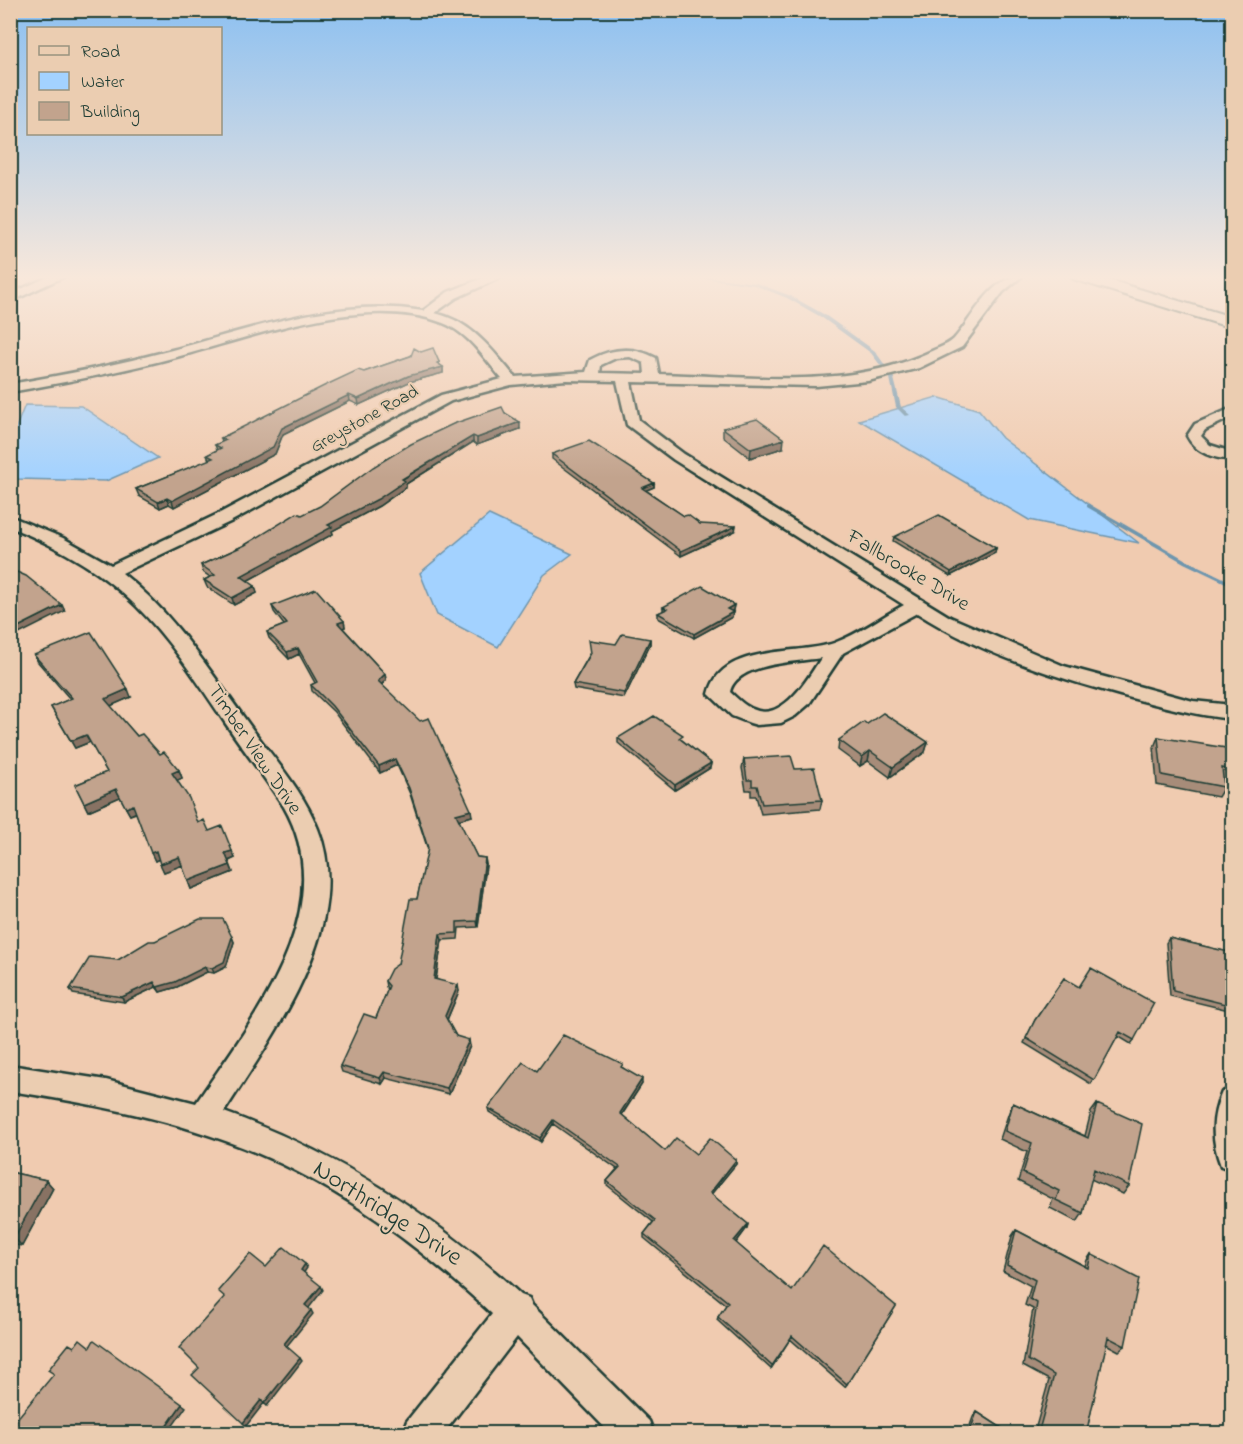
<svg xmlns="http://www.w3.org/2000/svg" width="1243" height="1444" font-family="'Indie Flower',sans-serif">
<rect width="100%" height="100%" fill="#f0cbb0"/>
<filter id="ink" filterUnits="userSpaceOnUse"><feTurbulence type="fractalNoise" baseFrequency=".0167" numOctaves="2"/><feDisplacementMap in="SourceGraphic" scale="12" xChannelSelector="R" yChannelSelector="G"/><feConvolveMatrix kernelMatrix="1 2 1 2 8 2 1 2 1" color-interpolation-filters="sRGB"/></filter>
<g filter="url(#ink)">
<path fill="#a3d2ff" stroke="#6e96ae" stroke-width="1.5" d="M 937,397 L 979,410 L 1002,438 L 1139,543 L 1029,520 L 859,420 Z
M 25,405 L 81,406 L 158,458 L 106,481 L 17,479 C 1,456 16,428 25,405 Z
M 489,515 L 572,554 L 544,575 L 498,647 L 437,615 L 420,573 Z"/>
<g fill="none" stroke-linecap="round" stroke-linejoin="round">
<path fill="#6e96ae" fill-rule="evenodd" d="M 690,276 L 700,276 L 756,283 L 791,296 L 825,315 L 875,351 L 894,378 L 901,407 L 910,415 L 905,416 L 896,407 L 890,378 L 871,353 L 821,317 L 787,298 L 754,285 Z
M 1089,504 L 1188,561 L 1232,582 L 1232,586 L 1184,563 L 1087,507 L 1087,505 Z"/>
<defs>
<path id="street" d="M 50,276 L 65,276 L 10,302 L 10,294 Z
M 488,276 L 504,276 L 456,298 L 435,313 C 472,322 491,349 515,377 L 586,372 L 590,360 C 611,348 634,346 656,358 L 659,374 C 750,376 850,391 934,350 C 941,347 949,344 954,339 C 973,318 991,276 1022,276 L 1003,292 L 962,347 L 919,368 L 868,381 L 816,386 L 631,382 L 639,420 L 684,454 L 950,617 L 1064,666 L 1193,701 L 1232,705 L 1232,719 C 1193,715 1158,705 1120,695 C 1050,676 978,652 917,613 L 843,653 L 809,704 L 795,716 L 781,723 L 757,725 L 750,723 L 732,716 L 709,694 C 721,643 796,656 834,643 C 859,634 881,617 904,605 L 674,460 L 627,425 L 617,381 L 566,380 L 511,385 L 451,401 L 230,522 L 122,573 C 173,613 207,667 245,719 C 270,755 302,788 318,829 C 356,925 273,1035 224,1112 C 336,1152 433,1214 521,1295 L 529,1298 L 532,1305 L 649,1421 L 654,1434 L 611,1434 L 517,1337 L 443,1434 L 402,1434 L 407,1421 L 492,1314 C 424,1250 344,1189 257,1153 C 178,1120 95,1104 10,1091 L 10,1065 L 106,1080 L 196,1103 C 252,1020 343,910 284,807 C 266,779 245,752 226,724 C 160,625 125,574 10,527 L 10,516 L 63,538 L 111,565 L 218,514 L 441,395 L 502,379 C 485,359 469,333 443,323 C 366,293 255,336 180,356 C 124,371 67,382 10,392 L 10,384 C 65,375 119,364 172,350 C 254,328 336,297 423,311 L 448,292 ZM 630,357 L 644,363 L 645,374 L 600,373 L 601,365 L 616,358 ZM 821,658 C 809,677 785,718 758,711 C 746,708 738,699 730,692 C 736,663 796,662 821,658 Z
M 1232,408 L 1232,417 L 1205,430 L 1201,436 L 1210,445 L 1232,452 L 1232,460 C 1214,458 1196,454 1187,436 L 1195,424 Z
M 1232,1088 L 1232,1170 L 1221,1166 C 1211,1140 1211,1117 1222,1092 Z"/>
<path id="secondary" d="M 1071,276 L 1096,276 L 1232,317 L 1232,328 L 1073,279 Z"/>
</defs>
<use href="#street" stroke="#1f3d34" stroke-width="5"/>
<use href="#secondary" stroke="#1f3d34" stroke-width="4"/>
<use href="#street" fill="#ebcdb1" fill-rule="evenodd"/>
<use href="#secondary" fill="#ebcdb1" fill-rule="evenodd"/>
</g>
<path fill="#a78c79" stroke="#1f3d34" stroke-width="1.5" d="M 421,352 L 439,362 L 439,364 L 443,367 L 443,373 L 409,382 L 359,405 L 350,401 L 283,434 L 275,454 L 174,507 L 169,504 L 160,508 L 139,496 L 136,489 L 209,460 L 207,455 L 217,450 L 215,445 L 222,442 L 221,438 L 364,372 Z
M 505,413 L 520,429 L 477,445 L 473,442 L 406,484 L 406,487 L 379,506 L 332,531 L 333,534 L 247,581 L 257,593 L 234,605 L 207,587 L 204,580 L 210,577 L 203,572 L 201,565 L 245,545 Z
M 723,428 L 783,448 L 750,458 L 723,437 Z
M 552,454 L 654,483 L 654,487 L 646,490 L 684,516 L 700,524 L 735,531 L 681,556 L 552,459 Z
M 894,537 L 996,548 L 995,553 L 950,576 L 893,541 Z
M 734,605 L 733,610 L 731,611 L 733,612 L 732,617 L 694,638 L 658,618 L 658,613 L 663,611 L 663,607 Z
M 272,606 L 344,621 L 345,627 L 343,628 L 385,674 L 386,680 L 382,685 L 472,816 L 458,820 L 477,857 L 485,858 L 486,865 L 478,927 L 459,928 L 458,939 L 442,940 L 436,979 L 459,991 L 447,1020 L 456,1036 L 470,1046 L 449,1094 L 386,1078 L 382,1084 L 342,1072 L 340,1066 L 376,1018 L 388,989 L 386,987 L 385,981 L 398,964 L 417,899 L 428,850 L 410,794 L 397,765 L 380,773 L 334,712 L 312,691 L 311,685 L 315,683 L 299,654 L 289,659 L 269,638 L 267,632 L 284,625 L 274,612 Z
M 650,639 L 650,644 L 624,698 L 574,689 L 573,684 L 590,654 L 616,644 Z
M 34,655 L 131,697 L 110,706 L 137,736 L 160,754 L 179,770 L 182,778 L 177,780 L 198,823 L 209,831 L 235,858 L 229,861 L 233,872 L 191,889 L 182,865 L 164,872 L 159,859 L 155,861 L 136,813 L 130,815 L 120,797 L 88,811 L 75,785 L 107,772 L 90,742 L 75,748 L 51,707 L 70,699 L 38,662 Z
M 867,724 L 928,742 L 925,752 L 890,777 L 868,761 L 860,766 L 838,750 L 839,740 Z
M 1158,737 L 1233,755 L 1233,775 L 1230,780 L 1223,779 L 1224,787 L 1218,797 L 1157,785 L 1154,747 Z
M 618,738 L 682,740 L 711,763 L 710,768 L 675,790 L 618,743 Z
M 744,759 L 795,769 L 822,800 L 820,809 L 761,814 L 756,796 L 751,796 L 751,790 L 746,790 L 742,768 Z
M 232,937 L 234,942 L 226,967 L 214,973 L 207,972 L 177,987 L 160,992 L 156,987 L 124,1002 L 73,994 L 70,989 L 118,960 L 155,941 Z
M 1169,938 L 1233,953 L 1233,1011 L 1170,996 L 1166,943 Z
M 1064,978 L 1134,1040 L 1131,1044 L 1118,1036 L 1091,1084 L 1024,1043 L 1035,1020 Z
M 623,1068 L 642,1084 L 622,1115 L 665,1151 L 736,1160 L 736,1164 L 711,1194 L 748,1224 L 747,1228 L 736,1243 L 792,1291 L 896,1306 L 845,1387 L 790,1339 L 771,1369 L 717,1320 L 718,1317 L 726,1305 L 644,1238 L 644,1234 L 653,1222 L 607,1185 L 607,1181 L 617,1169 L 553,1124 L 541,1142 L 489,1112 L 488,1108 L 537,1071 Z
M 1013,1103 L 1085,1136 L 1091,1112 L 1097,1104 L 1129,1186 L 1123,1194 L 1091,1179 L 1083,1213 L 1077,1222 L 1050,1208 L 1053,1199 L 1018,1181 L 1027,1152 L 1000,1139 L 1009,1112 Z
M 10,1172 L 46,1180 L 53,1188 L 22,1246 L 15,1245 L 10,1253 Z
M 1016,1230 L 1085,1266 L 1087,1260 L 1091,1254 L 1125,1346 L 1119,1351 L 1106,1344 L 1086,1434 L 1034,1434 L 1049,1380 L 1023,1366 L 1033,1309 L 1025,1305 L 1031,1286 L 1003,1271 L 1012,1236 Z
M 977,1412 L 1011,1434 L 967,1434 L 973,1417 Z"/>
<path fill="#887263" stroke="#1f3d34" stroke-width="1.5" d="M 439,362 L 439,368 L 443,367 L 443,373 L 409,382 L 359,405 L 358,399 Z
M 349,395 L 350,401 L 283,434 L 275,454 L 174,507 L 172,501 L 282,428 Z
M 520,422 L 520,429 L 477,445 L 477,438 Z
M 473,436 L 473,442 L 406,484 L 406,487 L 379,506 L 332,531 L 333,534 L 243,583 L 241,576 L 328,525 Z
M 784,439 L 783,448 L 750,458 L 751,449 Z
M 654,483 L 654,487 L 642,492 L 642,488 Z
M 167,498 L 169,504 L 160,508 L 158,502 Z
M 736,526 L 735,531 L 681,556 L 681,551 Z
M 996,548 L 995,553 L 950,576 L 951,572 Z
M 255,586 L 257,593 L 234,605 L 232,598 Z
M 62,605 L 65,611 L 17,635 L 14,629 Z
M 734,605 L 733,610 L 727,614 L 727,609 Z
M 733,612 L 732,617 L 694,638 L 694,634 Z
M 344,621 L 345,627 L 340,629 L 338,623 Z
M 650,639 L 650,644 L 624,698 L 624,693 Z
M 298,648 L 299,654 L 289,659 L 287,652 Z
M 385,674 L 386,680 L 379,687 L 378,681 Z
M 128,689 L 131,697 L 108,707 L 105,699 Z
M 86,735 L 90,742 L 75,748 L 71,741 Z
M 928,742 L 925,752 L 890,777 L 893,767 Z
M 870,751 L 868,761 L 860,766 L 862,757 Z
M 395,759 L 397,765 L 380,773 L 379,766 Z
M 711,763 L 710,768 L 675,790 L 675,785 Z
M 179,770 L 182,778 L 176,781 L 172,773 Z
M 116,789 L 120,797 L 88,811 L 84,803 Z
M 133,805 L 137,812 L 130,815 L 126,808 Z
M 471,810 L 472,816 L 457,820 L 456,814 Z
M 156,851 L 159,859 L 155,861 L 151,853 Z
M 232,851 L 235,858 L 228,861 L 225,853 Z
M 179,857 L 183,865 L 164,872 L 160,864 Z
M 485,858 L 486,865 L 478,927 L 477,921 Z
M 230,865 L 233,872 L 191,889 L 188,881 Z
M 440,934 L 442,940 L 435,985 L 434,979 Z
M 232,937 L 234,942 L 226,967 L 214,973 L 212,968 Z
M 205,967 L 207,972 L 177,987 L 160,992 L 157,987 Z
M 154,982 L 156,987 L 124,1002 L 122,997 Z
M 458,985 L 459,991 L 446,1022 L 445,1016 Z
M 469,1040 L 470,1046 L 449,1094 L 447,1088 Z
M 384,1072 L 386,1078 L 382,1084 L 380,1078 Z
M 642,1079 L 642,1084 L 620,1117 L 620,1113 Z
M 553,1120 L 553,1124 L 541,1142 L 540,1138 Z
M 736,1160 L 736,1164 L 709,1197 L 710,1193 Z
M 46,1180 L 53,1188 L 22,1246 L 14,1238 Z
M 748,1224 L 747,1228 L 734,1245 L 734,1241 Z
M 10,1240 L 15,1245 L 10,1253 Z
M 305,1264 L 307,1268 L 303,1274 L 301,1270 Z
M 321,1286 L 323,1290 L 308,1309 L 305,1305 Z
M 311,1310 L 313,1314 L 286,1347 L 284,1344 Z
M 300,1358 L 302,1361 L 267,1406 L 264,1403 Z
M 261,1400 L 264,1403 L 246,1426 L 243,1423 Z
M 182,1404 L 186,1407 L 167,1434 L 161,1434 Z"/>
<path fill="#c2a38d" stroke="#1f3d34" stroke-width="1.5" d="M 414,348 L 421,352 L 433,348 L 439,362 L 437,363 L 443,367 L 408,376 L 358,399 L 349,395 L 282,428 L 273,447 L 172,501 L 167,498 L 158,502 L 136,489 L 213,458 L 207,455 L 221,448 L 215,445 L 226,440 L 221,438 L 324,386 L 358,370 L 364,372 L 411,356 Z
M 502,407 L 505,413 L 520,422 L 477,438 L 473,436 L 402,479 L 405,481 L 378,499 L 328,525 L 332,527 L 241,576 L 255,586 L 232,598 L 204,580 L 215,575 L 201,565 L 245,545 L 297,513 L 302,515 L 320,506 L 373,467 L 411,444 L 453,424 Z
M 757,419 L 784,439 L 751,449 L 723,428 Z
M 589,441 L 654,483 L 642,488 L 684,516 L 688,515 L 700,524 L 736,526 L 681,551 L 552,454 Z
M 939,515 L 996,548 L 951,572 L 894,537 Z
M 10,569 L 26,576 L 62,605 L 14,629 L 10,625 Z
M 702,586 L 734,605 L 727,609 L 733,612 L 694,634 L 658,613 L 667,609 L 663,607 Z
M 316,589 L 344,621 L 338,623 L 385,674 L 378,681 L 420,721 L 429,718 L 471,810 L 456,814 L 477,857 L 485,858 L 477,921 L 457,922 L 457,933 L 440,934 L 434,979 L 458,985 L 445,1016 L 456,1036 L 469,1040 L 447,1088 L 384,1072 L 380,1078 L 340,1066 L 364,1014 L 376,1018 L 389,986 L 385,981 L 391,969 L 398,964 L 410,899 L 417,899 L 428,848 L 409,788 L 395,759 L 379,766 L 332,706 L 311,685 L 317,682 L 298,648 L 287,652 L 267,632 L 287,624 L 272,606 Z
M 91,632 L 128,689 L 105,699 L 137,736 L 142,734 L 160,754 L 164,752 L 171,760 L 179,770 L 172,773 L 189,798 L 198,823 L 204,820 L 209,831 L 222,826 L 232,851 L 225,853 L 230,865 L 188,881 L 179,857 L 160,864 L 156,851 L 151,853 L 133,805 L 126,808 L 116,789 L 84,803 L 75,785 L 107,772 L 86,735 L 71,741 L 51,707 L 72,698 L 34,655 Z
M 622,634 L 650,639 L 624,693 L 573,684 L 591,653 L 589,640 L 616,644 Z
M 883,713 L 928,742 L 893,767 L 870,751 L 862,757 L 839,740 L 864,722 L 867,724 Z
M 654,716 L 683,735 L 679,738 L 711,763 L 675,785 L 618,738 Z
M 1158,737 L 1232,749 L 1233,770 L 1222,768 L 1224,787 L 1162,775 Z
M 791,756 L 795,769 L 814,768 L 822,800 L 762,804 L 757,786 L 752,786 L 752,780 L 747,780 L 744,759 Z
M 200,919 L 223,919 L 232,937 L 224,962 L 212,968 L 205,967 L 175,982 L 157,987 L 154,982 L 122,997 L 70,989 L 90,957 L 118,960 L 149,941 L 155,941 Z
M 1169,938 L 1233,953 L 1233,1006 L 1173,991 Z
M 1091,968 L 1154,1003 L 1134,1040 L 1120,1032 L 1094,1080 L 1026,1038 L 1035,1020 L 1064,978 L 1079,987 Z
M 563,1035 L 623,1064 L 621,1067 L 642,1079 L 620,1113 L 665,1151 L 676,1138 L 696,1154 L 710,1138 L 736,1160 L 710,1193 L 748,1224 L 734,1241 L 792,1291 L 823,1246 L 896,1306 L 847,1384 L 792,1336 L 772,1366 L 718,1317 L 728,1302 L 644,1234 L 655,1220 L 607,1181 L 620,1167 L 553,1120 L 540,1138 L 488,1108 L 523,1062 L 537,1071 Z
M 1013,1103 L 1088,1138 L 1097,1104 L 1142,1124 L 1129,1186 L 1094,1169 L 1083,1213 L 1056,1200 L 1059,1191 L 1023,1173 L 1032,1143 L 1005,1131 Z
M 10,1172 L 46,1180 L 14,1238 L 10,1238 Z
M 1016,1230 L 1088,1268 L 1091,1254 L 1139,1279 L 1125,1346 L 1108,1337 L 1086,1434 L 1038,1434 L 1054,1375 L 1028,1360 L 1037,1303 L 1030,1299 L 1035,1280 L 1007,1265 Z
M 284,1247 L 305,1264 L 301,1270 L 321,1286 L 305,1305 L 311,1310 L 284,1344 L 300,1358 L 264,1403 L 261,1400 L 243,1423 L 192,1375 L 199,1368 L 179,1348 L 225,1297 L 218,1291 L 250,1254 L 266,1267 Z
M 80,1339 L 90,1347 L 94,1340 L 182,1404 L 161,1434 L 97,1434 L 94,1431 L 93,1434 L 10,1434 L 10,1416 L 16,1420 L 54,1374 L 48,1370 L 69,1344 L 74,1347 Z
M 977,1412 L 1011,1434 L 969,1434 Z"/>
</g>
<linearGradient id="sky" x2="0" y2="1"><stop stop-color="#8cc0f1"/><stop offset="0.58" stop-color="#f8e8db"/><stop offset="1" stop-color="#f8e8db" stop-opacity="0"/></linearGradient>
<rect width="1243" height="478" fill="url(#sky)"/>
<g text-anchor="middle" dominant-baseline="central" stroke-width="4.5" stroke-linejoin="round" paint-order="stroke">
<g font-size="18" fill="#1f3d34" stroke="#ebcdb1">
<text transform="translate(365 420) rotate(-29)">Greystone Road</text>
</g>
<g font-size="21" fill="#1f3d34" stroke="#ebcdb1">
<text transform="translate(908 571) rotate(31)">Fallbrooke Drive</text>
<text transform="translate(254 750) rotate(56)">Timber View Drive</text>
</g>
<g font-size="26" fill="#1f3d34" stroke="#ebcdb1">
<text transform="translate(387 1214) rotate(33)">Northridge Drive</text>
</g>
</g>
<rect width="1243" height="1444" fill="none" stroke="#ebcdb1" stroke-width="36"/>
<rect x="18" y="18" width="1207" height="1408" fill="none" stroke="#1f3d34" stroke-width="2" filter="url(#ink)"/>
<rect x="27" y="27" width="195" height="108" fill="#ebcdb1" stroke="#99937f" stroke-width="1.5"/>
<rect x="39" y="46" width="30" height="9" fill="#ebcdb1" stroke="#99937f" stroke-width="1.5"/>
<text x="81" y="57" font-size="18" fill="#1f3d34">Road</text>
<rect x="39" y="72" width="30" height="18" fill="#a3d2ff" stroke="#99937f" stroke-width="1.5"/>
<text x="81" y="87" font-size="18" fill="#1f3d34">Water</text>
<rect x="39" y="102" width="30" height="18" fill="#c2a38d" stroke="#99937f" stroke-width="1.5"/>
<text x="81" y="117" font-size="18" fill="#1f3d34">Building</text>
</svg>
